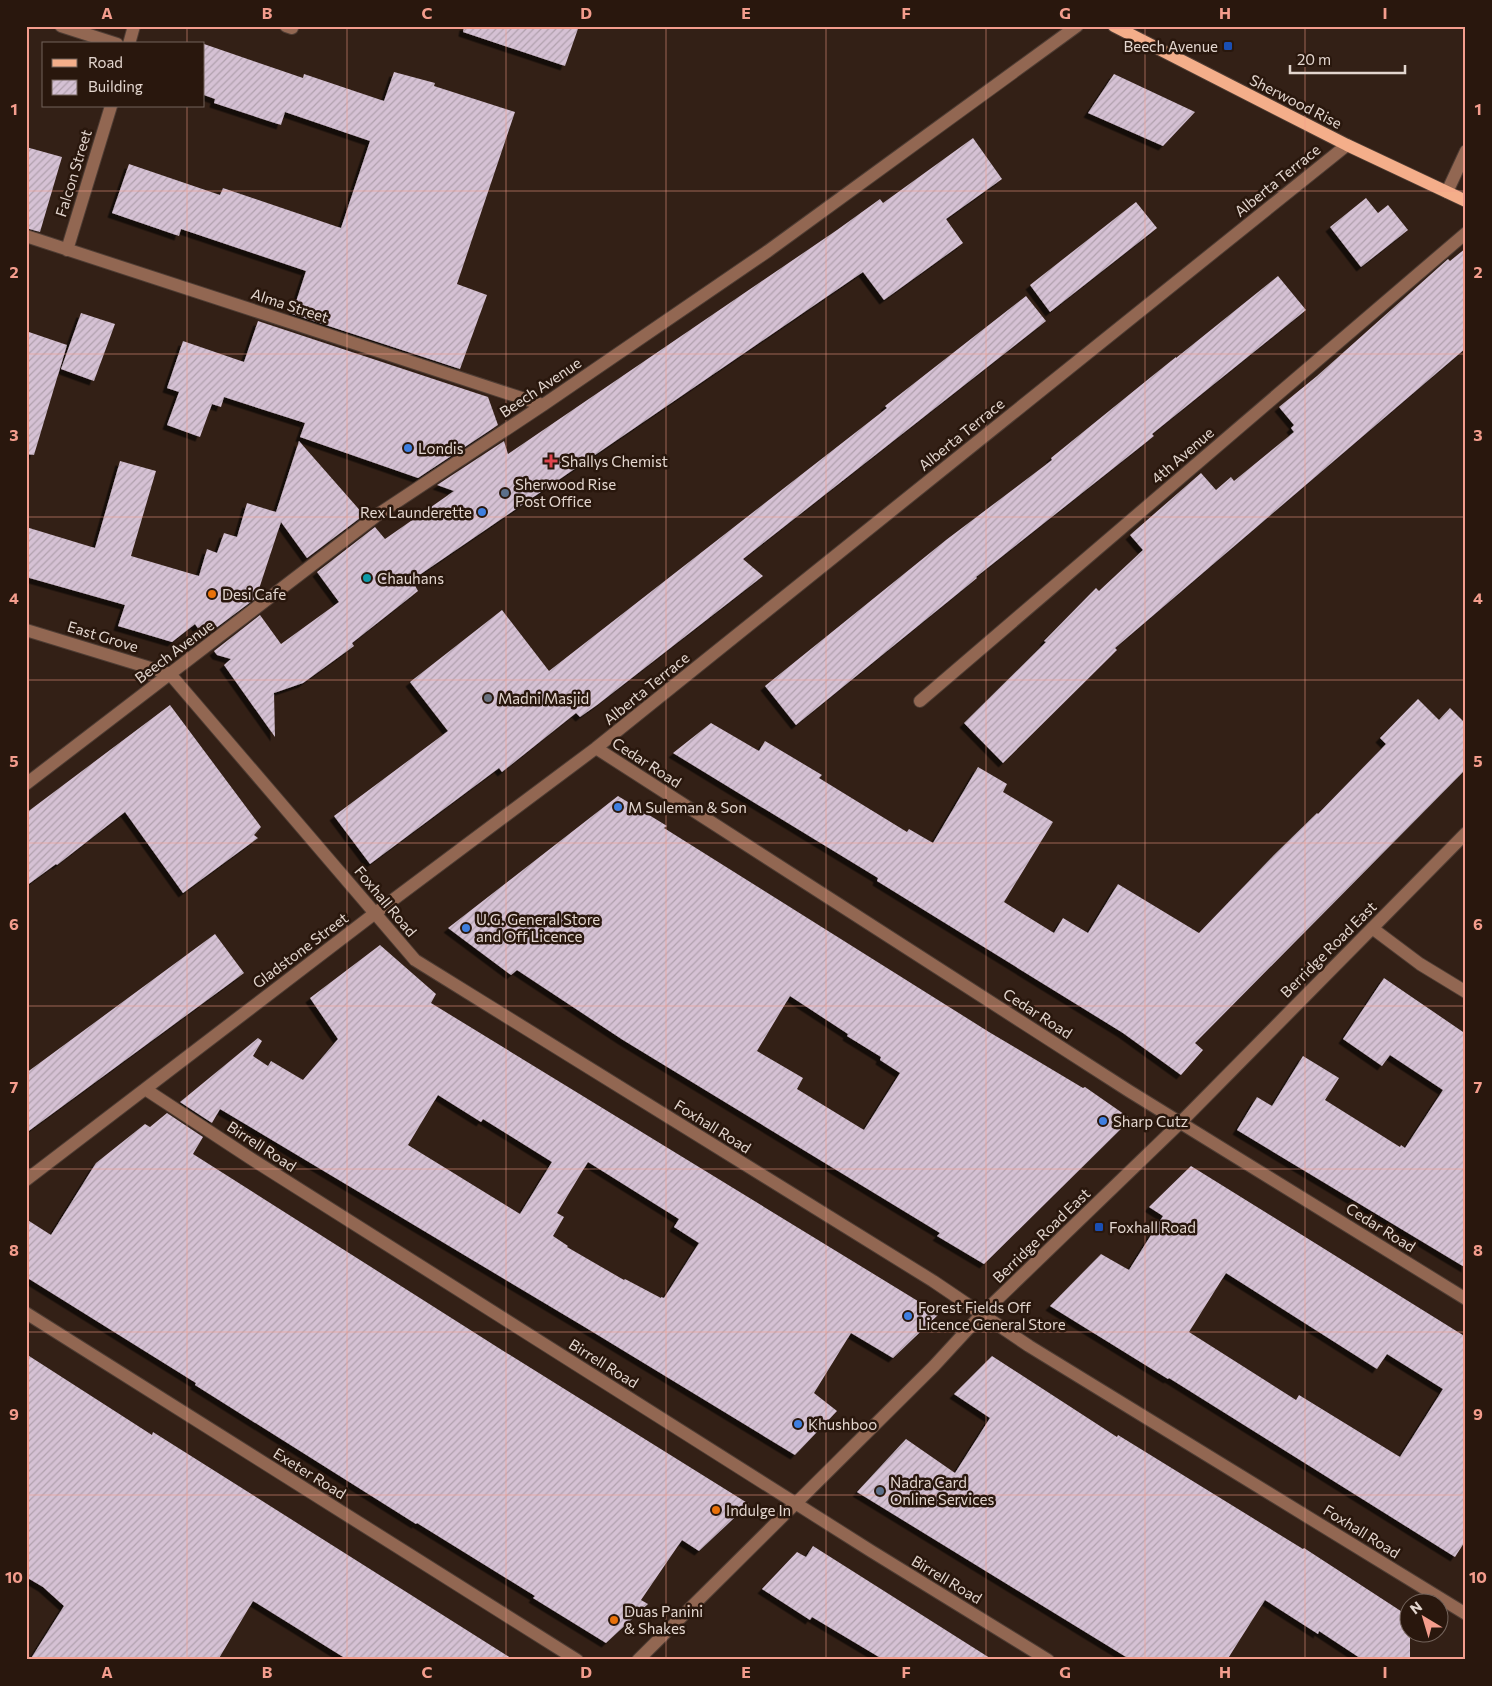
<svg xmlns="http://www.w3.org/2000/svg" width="1492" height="1686" font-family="Commissioner,sans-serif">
<defs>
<pattern id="building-hatch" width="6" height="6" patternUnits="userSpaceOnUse" patternTransform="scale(1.25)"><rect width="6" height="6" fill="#d5c1d4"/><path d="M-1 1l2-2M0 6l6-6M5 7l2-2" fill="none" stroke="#b1a1ae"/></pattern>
<filter id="shadow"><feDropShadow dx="-4.5" dy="4.5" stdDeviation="0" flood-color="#0009"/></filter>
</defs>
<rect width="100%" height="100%" fill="#332016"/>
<path fill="url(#building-hatch)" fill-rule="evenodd" filter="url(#shadow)" d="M 464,26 L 579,26 L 565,66 L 463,32 Z
M 204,44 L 303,78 L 304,74 L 384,101 L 394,72 L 435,83 L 434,86 L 515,112 L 457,284 L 487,295 L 460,369 L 292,314 L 306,271 L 181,229 L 179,236 L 112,213 L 129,164 L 220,195 L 223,188 L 341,228 L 370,141 L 285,112 L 281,125 L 214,103 L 215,99 L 204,95 Z
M 1114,74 L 1195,112 L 1163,146 L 1088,113 Z
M 973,138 L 1002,179 L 946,219 L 963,243 L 884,300 L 863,272 L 412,580 L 418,591 L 352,643 L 354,646 L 303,683 L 274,693 L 275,737 L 224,665 L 231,659 L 217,655 L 214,651 L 260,615 L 281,644 L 339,602 L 317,572 L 375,527 L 385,539 L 454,491 L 437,485 L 504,441 L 508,454 L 837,230 L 880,199 L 883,203 Z
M 26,147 L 62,157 L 40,232 L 26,228 Z
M 1366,198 L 1378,213 L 1388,205 L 1408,230 L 1361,267 L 1330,227 Z
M 1136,202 L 1157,228 L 1050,312 L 1030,285 Z
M 1466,248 L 1466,348 L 1115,648 L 1117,650 L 1003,763 L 964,723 L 1046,642 L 1044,641 L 1096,588 L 1099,591 L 1143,550 L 1130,535 L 1201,473 L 1216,490 L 1231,477 L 1234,481 L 1294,432 L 1291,428 L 1294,425 L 1279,407 L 1317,376 L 1448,259 L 1450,261 Z
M 1278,276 L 1306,310 L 1152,434 L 1154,436 L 976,577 L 977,578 L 796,725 L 765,686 L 946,540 L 1052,460 L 1051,458 L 1151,377 L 1176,357 L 1176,358 Z
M 1026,296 L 1046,321 L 743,559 L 763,576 L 597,705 L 580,717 L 576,713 L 502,772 L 499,768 L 370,864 L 334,816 L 448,731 L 410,682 L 502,610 L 549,671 L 887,408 L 885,406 Z
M 81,313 L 115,324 L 94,381 L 61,369 Z
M 258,321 L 488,397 L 498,425 L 418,478 L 300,437 L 305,423 L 224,397 L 221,407 L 212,404 L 200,437 L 167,425 L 179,392 L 167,388 L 183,341 L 244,362 Z
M 26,331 L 67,345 L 34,455 L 26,454 Z
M 299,441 L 364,515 L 307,558 L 281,522 L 256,598 L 204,637 L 195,624 L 172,642 L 118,626 L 125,605 L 26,577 L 26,527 L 95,548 L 120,461 L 156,471 L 131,556 L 199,576 L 207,549 L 217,553 L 224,533 L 237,537 L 247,503 L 276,512 Z
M 1418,699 L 1439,720 L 1450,708 L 1466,724 L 1466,769 L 1195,1043 L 1203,1050 L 1181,1075 L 1123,1033 L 877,881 L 878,878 L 673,753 L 711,723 L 759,751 L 765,741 L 822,775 L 819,778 L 907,832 L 909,829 L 933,843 L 978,767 L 1007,784 L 1003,792 L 1053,822 L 1004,902 L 1054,933 L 1063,918 L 1088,933 L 1118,884 L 1199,933 L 1274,855 L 1317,813 L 1318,814 L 1386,744 L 1380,738 Z
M 170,705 L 261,827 L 254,835 L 258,838 L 183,893 L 125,812 L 57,865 L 56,864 L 26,886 L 26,813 Z
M 618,796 L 667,826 L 664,828 L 989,1032 L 1083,1088 L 1085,1087 L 1131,1119 L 984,1264 L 937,1236 L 940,1233 L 623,1040 L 517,970 L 511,975 L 448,928 ZM 790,996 L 848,1034 L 847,1036 L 881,1057 L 880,1060 L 900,1073 L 864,1130 L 797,1089 L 803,1078 L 757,1051 Z
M 215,934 L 244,973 L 26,1133 L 26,1073 Z
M 380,945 L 436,994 L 431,1003 L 939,1314 L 893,1358 L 851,1333 L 814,1393 L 837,1411 L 795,1455 L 583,1326 L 220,1109 L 212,1123 L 180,1102 L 258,1038 L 262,1041 L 253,1056 L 268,1066 L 271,1061 L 303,1080 L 338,1039 L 310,998 ZM 438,1095 L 481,1122 L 483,1119 L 552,1162 L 520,1214 L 408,1145 ZM 588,1162 L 679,1219 L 674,1227 L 699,1243 L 664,1298 L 661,1297 L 661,1298 L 625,1279 L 624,1280 L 567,1247 L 568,1246 L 553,1236 L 564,1217 L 557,1213 Z
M 1384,978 L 1466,1034 L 1466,1268 L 1237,1130 L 1257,1097 L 1272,1106 L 1303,1056 L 1339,1078 L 1325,1100 L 1400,1147 L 1401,1145 L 1405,1148 L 1443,1090 L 1390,1055 L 1382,1066 L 1343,1039 Z
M 167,1113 L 203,1137 L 193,1154 L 505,1352 L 749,1504 L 699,1551 L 682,1540 L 641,1600 L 648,1604 L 606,1643 L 533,1598 L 535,1596 L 417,1523 L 416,1524 L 195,1385 L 196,1383 L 26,1277 L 26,1219 L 51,1235 L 96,1163 L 145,1124 L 150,1127 Z
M 1191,1166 L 1466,1337 L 1466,1540 L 1455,1557 L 1169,1378 L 1168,1379 L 1050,1306 L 1101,1254 L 1129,1270 L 1163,1216 L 1149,1207 ZM 1226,1273 L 1377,1369 L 1387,1354 L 1443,1389 L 1400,1457 L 1299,1395 L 1296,1400 L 1189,1332 Z
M 26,1354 L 152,1435 L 153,1432 L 514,1660 L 348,1660 L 253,1601 L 218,1660 L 30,1660 L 64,1606 L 43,1587 L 26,1577 Z
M 992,1356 L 1117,1437 L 1118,1435 L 1303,1549 L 1304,1548 L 1410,1617 L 1410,1660 L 1363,1660 L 1319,1631 L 1318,1634 L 1265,1600 L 1227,1660 L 1131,1660 L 857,1492 L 906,1439 L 955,1473 L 990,1418 L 954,1394 Z
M 813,1546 L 993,1660 L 884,1660 L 812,1617 L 810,1620 L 762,1589 L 797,1552 L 806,1557 Z"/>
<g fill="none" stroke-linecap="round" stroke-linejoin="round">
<defs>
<path id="minor" d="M 61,26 L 117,44
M 286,26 L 292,28
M 129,44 L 134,26
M 1447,192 L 1466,151
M 26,236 L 543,405
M 67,250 L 111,106
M 26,630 L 170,674 L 415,960 L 933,1281 L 1029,1346 L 1466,1614
M 920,701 L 1466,233
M 596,748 L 1129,1091 L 1466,1299
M 26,784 L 380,513 L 543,405 L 768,251 L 1077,26
M 1372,928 L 1420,964 L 1466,992
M 145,1089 L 250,1158 L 871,1551 L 1048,1660
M 26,1180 L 374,914 L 596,748 L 1347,145
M 26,1313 L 577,1660
M 638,1660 L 934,1366 L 981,1315 L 1180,1123 L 1466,833"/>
<path id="major" d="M 1114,26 L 1347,145 L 1466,201"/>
</defs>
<use href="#minor" stroke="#4f3d34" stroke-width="14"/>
<use href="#major" stroke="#4f3d34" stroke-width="14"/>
<use href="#minor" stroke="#926752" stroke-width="12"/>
<use href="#major" stroke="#f4ae8a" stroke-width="12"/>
</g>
<path fill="none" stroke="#f49d8d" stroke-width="1" stroke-opacity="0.55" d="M 187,26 L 187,44M 347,26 L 347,1660M 506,26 L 506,1660M 666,26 L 666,1660M 826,26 L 826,1660M 986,26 L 986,1660M 1145,26 L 1145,1660M 1305,26 L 1305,1660M 187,106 L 187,1660M 26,191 L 1466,191M 26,354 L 1466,354M 26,517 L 1466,517M 26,680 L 1466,680M 26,843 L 1466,843M 26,1006 L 1466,1006M 26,1169 L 1466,1169M 26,1332 L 1466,1332M 26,1495 L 1466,1495"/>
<g fill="#1a4fb4" stroke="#29170d" stroke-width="2">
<rect x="1223" y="41" width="10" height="10" rx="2.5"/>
<rect x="1094" y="1222" width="10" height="10" rx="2.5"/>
</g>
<g fill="#3f7fe0" stroke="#29170d" stroke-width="2">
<circle cx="408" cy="448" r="5"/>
<circle cx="482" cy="512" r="5"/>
<circle cx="618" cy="807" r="5"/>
<circle cx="466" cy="928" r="5"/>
<circle cx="1103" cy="1121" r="5"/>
<circle cx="908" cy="1316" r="5"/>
<circle cx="798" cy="1424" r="5"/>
</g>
<path fill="#e0444e" stroke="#29170d" stroke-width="2" d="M548.5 453.5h5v5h5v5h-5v5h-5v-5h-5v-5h5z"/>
<g fill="#5c6f8a" stroke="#29170d" stroke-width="2">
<circle cx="505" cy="493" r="5"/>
<circle cx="880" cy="1491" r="5"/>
</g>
<circle fill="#0f9aa8" stroke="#29170d" stroke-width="2" cx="367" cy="578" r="5"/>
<g fill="#e8710a" stroke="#29170d" stroke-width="2">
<circle cx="212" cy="594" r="5"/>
<circle cx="716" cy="1510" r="5"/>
<circle cx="614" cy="1620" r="5"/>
</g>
<circle fill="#6b7280" stroke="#29170d" stroke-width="2" cx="488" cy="698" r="5"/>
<g text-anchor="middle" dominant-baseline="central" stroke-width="5" stroke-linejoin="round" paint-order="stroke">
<g font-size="15" fill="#e3d6cf" stroke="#29170d" text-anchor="start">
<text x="1218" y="46" text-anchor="end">Beech Avenue</text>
<text x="418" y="448">Londis</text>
<text x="561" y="461">Shallys Chemist</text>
<text x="515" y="484">Sherwood Rise<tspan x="515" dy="17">Post Office</tspan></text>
<text x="472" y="512" text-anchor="end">Rex Launderette</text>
<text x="377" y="578">Chauhans</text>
<text x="222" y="594">Desi Cafe</text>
<text x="498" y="698">Madni Masjid</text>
<text x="628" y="807">M Suleman &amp; Son</text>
<text x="476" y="919">U.G. General Store<tspan x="476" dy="17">and Off Licence</tspan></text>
<text x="1113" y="1121">Sharp Cutz</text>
<text x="1109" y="1227">Foxhall Road</text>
<text x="918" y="1307">Forest Fields Off<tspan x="918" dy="17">Licence General Store</tspan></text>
<text x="808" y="1424">Khushboo</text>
<text x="890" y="1482">Nadra Card<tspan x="890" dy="17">Online Services</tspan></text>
<text x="726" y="1510">Indulge In</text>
<text x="624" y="1611">Duas Panini<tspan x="624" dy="17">&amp; Shakes</tspan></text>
</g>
<g font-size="15" fill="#e3d6cf" stroke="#29170d">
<text transform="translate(1296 101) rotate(27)">Sherwood Rise</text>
<text transform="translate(73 173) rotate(-73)">Falcon Street</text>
<text transform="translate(1277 180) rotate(-39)">Alberta Terrace</text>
<text transform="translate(290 305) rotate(18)">Alma Street</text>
<text transform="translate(540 387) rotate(-34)">Beech Avenue</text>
<text transform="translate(961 434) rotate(-39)">Alberta Terrace</text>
<text transform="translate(1182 455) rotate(-41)">4th Avenue</text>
<text transform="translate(103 636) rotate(17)">East Grove</text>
<text transform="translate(174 651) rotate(-37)">Beech Avenue</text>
<text transform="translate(646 688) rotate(-39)">Alberta Terrace</text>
<text transform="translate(647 762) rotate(33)">Cedar Road</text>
<text transform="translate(386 901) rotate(50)">Foxhall Road</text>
<text transform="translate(1328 949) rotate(-45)">Berridge Road East</text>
<text transform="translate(300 950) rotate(-37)">Gladstone Street</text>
<text transform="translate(1038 1013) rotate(33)">Cedar Road</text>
<text transform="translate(713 1126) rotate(32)">Foxhall Road</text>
<text transform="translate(262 1146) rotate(33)">Birrell Road</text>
<text transform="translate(1381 1227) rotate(32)">Cedar Road</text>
<text transform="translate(1041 1235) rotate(-44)">Berridge Road East</text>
<text transform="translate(604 1363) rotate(32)">Birrell Road</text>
<text transform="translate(310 1473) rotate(32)">Exeter Road</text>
<text transform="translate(1362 1531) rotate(32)">Foxhall Road</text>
<text transform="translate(947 1579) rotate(31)">Birrell Road</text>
</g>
</g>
<rect width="1492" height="1686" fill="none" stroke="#29170d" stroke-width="55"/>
<rect x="42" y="42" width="162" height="65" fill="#29170d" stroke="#73635b"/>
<rect x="52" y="59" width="25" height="8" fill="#f4ae8a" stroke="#73635b"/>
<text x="88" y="68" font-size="15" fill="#e3d6cf">Road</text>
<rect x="52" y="80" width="25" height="15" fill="url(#building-hatch)" stroke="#73635b"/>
<text x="88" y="92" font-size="15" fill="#e3d6cf">Building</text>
<g transform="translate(1424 1618) rotate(322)"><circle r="24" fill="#29170d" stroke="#73635b"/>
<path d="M0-4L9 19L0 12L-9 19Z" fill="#f49d8d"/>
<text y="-8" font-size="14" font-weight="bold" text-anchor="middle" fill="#e3d6cf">N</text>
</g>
<path d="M1290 65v8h115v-8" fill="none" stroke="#e3d6cf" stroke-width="2.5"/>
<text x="1297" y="65" font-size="15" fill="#e3d6cf" stroke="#29170d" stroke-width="4" paint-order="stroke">20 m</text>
<rect x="28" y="28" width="1436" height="1630" fill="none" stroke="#f49d8d" stroke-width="2"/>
<g font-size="16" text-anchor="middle" font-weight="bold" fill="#f49d8d">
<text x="107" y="19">A</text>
<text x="267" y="19">B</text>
<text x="427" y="19">C</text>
<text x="586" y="19">D</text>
<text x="746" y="19">E</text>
<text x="906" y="19">F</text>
<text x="1065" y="19">G</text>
<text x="1225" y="19">H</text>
<text x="1385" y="19">I</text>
<text x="14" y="115">1</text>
<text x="1478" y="115">1</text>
<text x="14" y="278">2</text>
<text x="1478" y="278">2</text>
<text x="14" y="441">3</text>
<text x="1478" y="441">3</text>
<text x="14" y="604">4</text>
<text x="1478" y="604">4</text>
<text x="14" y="767">5</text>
<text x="1478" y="767">5</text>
<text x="14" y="930">6</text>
<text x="1478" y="930">6</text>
<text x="14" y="1093">7</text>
<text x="1478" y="1093">7</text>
<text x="14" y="1256">8</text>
<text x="1478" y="1256">8</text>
<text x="14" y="1420">9</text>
<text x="1478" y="1420">9</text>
<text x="14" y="1583">10</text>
<text x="1478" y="1583">10</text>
<text x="107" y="1678">A</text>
<text x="267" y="1678">B</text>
<text x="427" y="1678">C</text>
<text x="586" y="1678">D</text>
<text x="746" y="1678">E</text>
<text x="906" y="1678">F</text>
<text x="1065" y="1678">G</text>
<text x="1225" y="1678">H</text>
<text x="1385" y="1678">I</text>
</g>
</svg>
